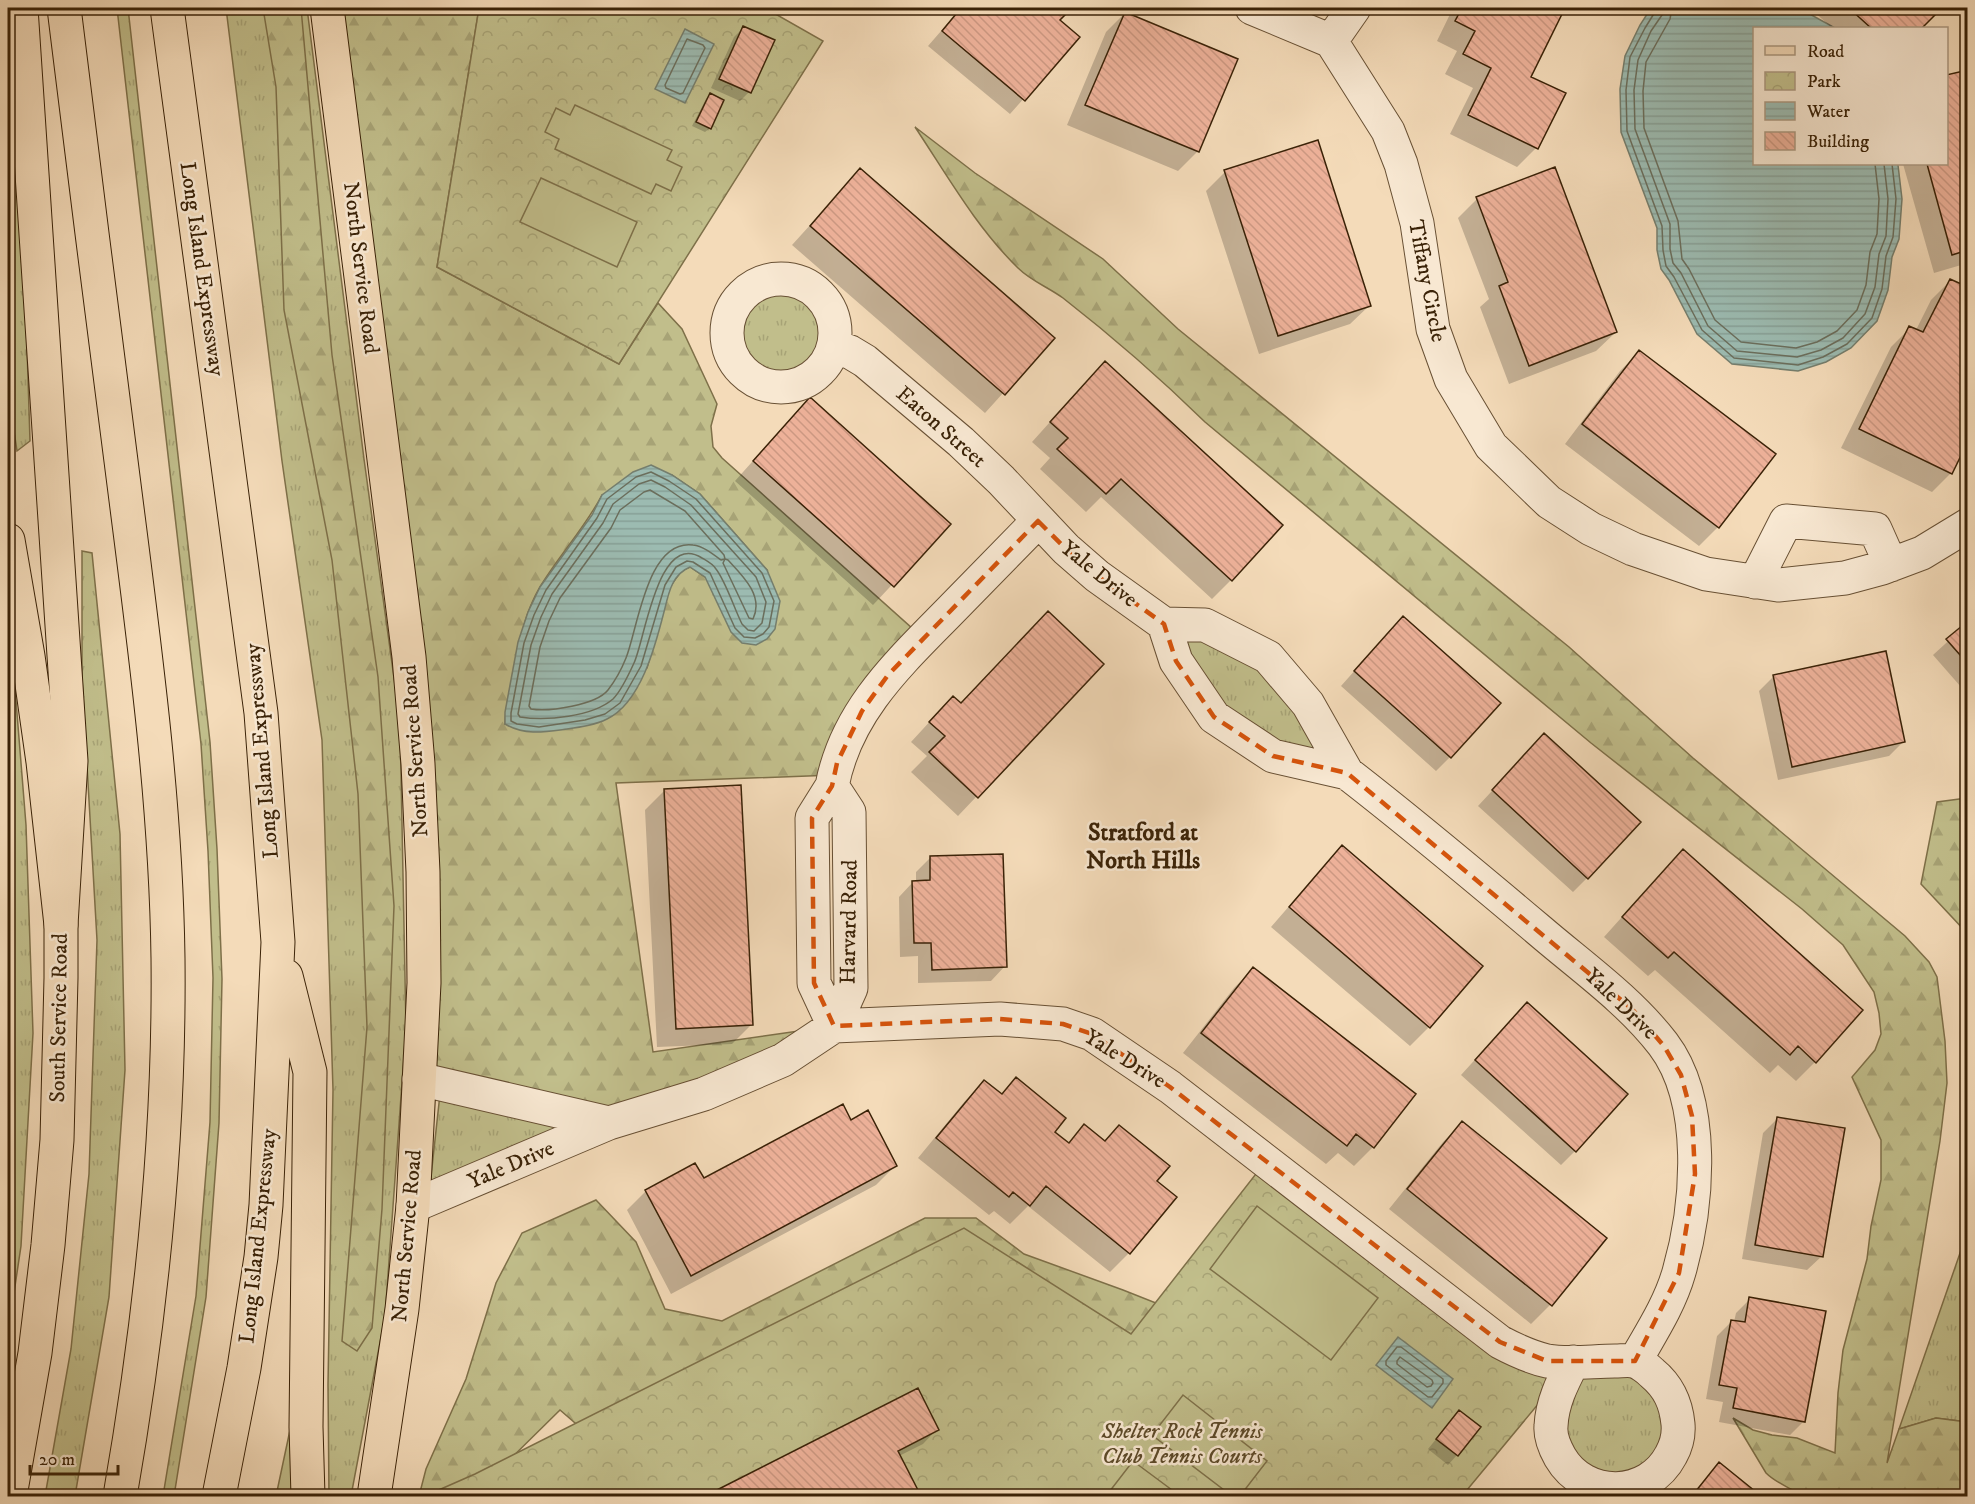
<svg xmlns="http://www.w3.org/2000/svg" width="1975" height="1504" font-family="'IM FELL DW Pica',serif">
<defs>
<pattern id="grass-tufts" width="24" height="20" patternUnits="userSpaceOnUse" patternTransform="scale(1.5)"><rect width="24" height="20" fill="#c1be8b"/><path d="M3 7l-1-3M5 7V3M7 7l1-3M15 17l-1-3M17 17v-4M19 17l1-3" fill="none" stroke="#a7a376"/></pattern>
<pattern id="forest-firs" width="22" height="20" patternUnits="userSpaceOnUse" patternTransform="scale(1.5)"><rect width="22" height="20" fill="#c1be8b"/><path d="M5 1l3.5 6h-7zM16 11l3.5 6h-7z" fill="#a7a376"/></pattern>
<pattern id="park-crowns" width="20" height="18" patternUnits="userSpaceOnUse" patternTransform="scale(1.5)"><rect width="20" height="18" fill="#c1be8b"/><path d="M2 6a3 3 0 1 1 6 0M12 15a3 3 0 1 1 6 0" fill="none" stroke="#a7a376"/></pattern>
<pattern id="water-rules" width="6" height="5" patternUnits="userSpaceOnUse" patternTransform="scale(1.5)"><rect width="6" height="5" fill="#9cbbb1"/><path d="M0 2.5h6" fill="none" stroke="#87a097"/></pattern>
<pattern id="building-back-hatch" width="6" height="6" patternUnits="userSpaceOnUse" patternTransform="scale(1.5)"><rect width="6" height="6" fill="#edb199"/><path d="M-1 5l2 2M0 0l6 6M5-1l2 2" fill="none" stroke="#cc9882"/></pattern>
</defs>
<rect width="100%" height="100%" fill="#f4dbb9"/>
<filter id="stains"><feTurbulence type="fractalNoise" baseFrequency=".00333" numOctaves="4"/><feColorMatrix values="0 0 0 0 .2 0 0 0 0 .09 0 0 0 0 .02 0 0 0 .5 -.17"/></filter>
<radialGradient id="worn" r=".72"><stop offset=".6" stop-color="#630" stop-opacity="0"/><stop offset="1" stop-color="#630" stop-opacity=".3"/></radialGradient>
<path fill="url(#grass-tufts)" stroke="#7e7049" stroke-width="1.5" d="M 117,8 L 128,8 L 210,742 L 217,849 L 222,979 L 219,1123 L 206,1297 L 174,1496 L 163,1496 L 196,1296 L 210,1122 L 213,978 L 208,851 L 201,744 Z
M 226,8 L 307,8 L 364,459 L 400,722 L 406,1028 L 385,1316 L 351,1496 L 329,1496 L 328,1385 L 333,1090 L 322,740 L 282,461 Z
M 8,30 L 25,285 L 30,441 L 17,451 L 8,390 Z
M727 333a54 54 0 1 1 108 0a54 54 0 1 1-108 0Z
M 82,551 L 92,553 L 120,834 L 125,1070 L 109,1297 L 75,1496 L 45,1496 L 71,1349 L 89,1174 L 97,940 L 82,678 Z
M 1164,624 L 1268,657 L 1347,773 L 1214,717 Z
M 8,643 L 14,676 L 26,825 L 33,1033 L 21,1246 L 8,1333 Z
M 440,1094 L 581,1123 L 430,1186 Z
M 1967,1233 L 1967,1422 L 1936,1418 L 1899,1429 Z
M 1612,1361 L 1668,1389 L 1667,1463 L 1582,1480 L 1553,1409 L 1564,1385 Z
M 290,1430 L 299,1496 L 276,1496 Z"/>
<path fill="url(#forest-firs)" stroke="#7e7049" stroke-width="1.5" fill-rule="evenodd" d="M 263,8 L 301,8 L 332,355 L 378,677 L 394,906 L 382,1209 L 372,1328 L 357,1351 L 342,1341 L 367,1027 L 358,794 L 332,560 L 284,310 L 276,87 Z
M 327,8 L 479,8 L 437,267 L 619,364 L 658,303 L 682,329 L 717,404 L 711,426 L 713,447 L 722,458 L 923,638 L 834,775 L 616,783 L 653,1052 L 834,1026 L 609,1123 L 419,1079 L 423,872 ZM 672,475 L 700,494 L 767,570 L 705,577 L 690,567 L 681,571 L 670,587 L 647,668 L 505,724 C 505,707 510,691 513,674 C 519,644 524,614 540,587 C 559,555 585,528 602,495 Z
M 915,127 L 975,173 L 1103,259 L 1178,329 L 1569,647 L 1693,758 L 1905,936 L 1929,962 L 1937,977 L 1945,1041 L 1947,1083 L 1940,1141 L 1887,1463 L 1899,1429 L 1936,1418 L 1967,1422 L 1967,1496 L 1802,1496 C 1790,1487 1777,1484 1766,1473 L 1733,1418 L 1753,1430 L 1772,1435 L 1797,1438 L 1835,1453 L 1838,1393 L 1843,1350 L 1867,1259 L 1871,1226 L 1881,1180 L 1881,1140 L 1852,1077 L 1875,1050 L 1881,1034 L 1879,1013 L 1874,992 L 1843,945 L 1802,909 L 1591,743 L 1205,422 C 1160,378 1113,337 1063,298 C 1048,287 1031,281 1018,268 C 976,227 947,175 915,127 Z
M 1967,798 L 1968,798 L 1967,933 L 1921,884 L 1937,802 Z
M 596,1200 L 636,1242 L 665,1309 L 722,1321 L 925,1218 L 976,1218 L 1024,1254 L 1123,1290 L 1204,1322 L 619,1461 L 560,1410 L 485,1484 L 480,1496 L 419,1496 L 426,1469 L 466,1379 L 496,1283 L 522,1233 Z"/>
<path fill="url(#park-crowns)" stroke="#7e7049" stroke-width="1.5" d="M 479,8 L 765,8 L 823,41 L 619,364 L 437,267 Z
M 1266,1161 L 1500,1342 L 1573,1362 L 1462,1496 L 425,1496 L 475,1474 L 964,1228 L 1131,1334 Z"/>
<path fill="#c1be8b" stroke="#7e7049" stroke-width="1.5" d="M 575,105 L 672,150 L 667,160 L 682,167 L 671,191 L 656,184 L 651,194 L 555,149 L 559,139 L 545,132 L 556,108 L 570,115 Z
M 541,178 L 637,222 L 617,267 L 520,222 Z
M 1257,1206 L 1378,1298 L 1331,1360 L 1210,1269 Z
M 1183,1395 L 1267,1461 L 1240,1496 L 1232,1496 L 1152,1435 Z
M 1133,1461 L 1180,1496 L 1106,1496 Z"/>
<path fill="url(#water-rules)" stroke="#757e6d" stroke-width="1.5" d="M 1651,8 L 1799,8 L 1835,28 L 1754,28 L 1754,164 L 1897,164 L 1898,165 L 1902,199 L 1899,239 L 1892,257 L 1888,290 L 1877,321 L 1851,348 L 1826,362 L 1798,371 L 1732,364 L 1697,334 L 1669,280 L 1661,269 L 1657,250 L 1657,228 L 1621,132 L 1620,89 L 1625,56 L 1640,25 Z
M 685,29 L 714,44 L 685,103 L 655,89 Z
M 651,465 L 672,475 L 700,494 L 767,570 L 780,601 L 775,629 L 767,639 L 756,645 L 742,643 L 731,632 L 705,577 L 690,567 C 673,574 669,591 665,608 C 656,643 642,702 607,719 C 595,725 581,727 567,729 C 545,732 525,736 505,724 L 505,712 L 518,642 L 528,612 L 540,587 L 592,515 L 602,495 L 633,472 Z
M 1398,1337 L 1453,1379 L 1432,1408 L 1376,1365 Z"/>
<path fill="#0003" d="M 875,8 L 885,8 L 881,11 Z
M 961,8 L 1058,8 L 1065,13 L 1058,21 L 1078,37 L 1010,114 L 928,46 Z
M 1453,8 L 1564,8 L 1529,77 L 1564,94 L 1536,148 L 1517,167 L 1450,134 L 1473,88 L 1445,74 L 1457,51 L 1437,41 Z
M 1810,8 L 1939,8 L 1919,28 L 1832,28 Z
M 1125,13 L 1236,60 L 1197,152 L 1178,171 L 1067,125 L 1106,32 Z
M 743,28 L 749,92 L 740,101 L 711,88 L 734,37 Z
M 1968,71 L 1968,263 L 1934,273 L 1903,164 L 1946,164 Z
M 710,95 L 710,128 L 705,132 L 692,126 L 706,99 Z
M 860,170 L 1053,338 L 985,413 L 792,245 Z
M 1225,172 L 1370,305 L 1350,324 L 1259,354 L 1206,191 Z
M 1477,199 L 1616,332 L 1596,351 L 1509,384 L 1480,307 L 1489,299 L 1458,218 Z
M 1950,281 L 1951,473 L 1932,492 L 1841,448 L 1891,347 L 1910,328 L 1916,330 L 1931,300 Z
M 1639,352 L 1718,527 L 1699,546 L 1565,444 L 1620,371 Z
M 1086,382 L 1231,580 L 1212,599 L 1101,497 L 1086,512 L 1040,469 L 1050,458 L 1032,442 Z
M 791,418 L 949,524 L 873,605 L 735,481 Z
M 1968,623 L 1968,695 L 1933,655 Z
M 1389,632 L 1450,757 L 1436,771 L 1341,686 Z
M 1102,664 L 958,816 L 911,772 L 927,756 L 911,742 L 934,717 L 960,705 Z
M 1773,677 L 1903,742 L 1889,756 L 1778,780 L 1759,691 Z
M 1530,750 L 1587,878 L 1573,892 L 1478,806 Z
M 665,790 L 751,1025 L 732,1044 L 657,1047 L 645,810 Z
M 1343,847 L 1481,966 L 1429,1027 L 1410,1046 L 1271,927 L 1324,866 Z
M 930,858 L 1005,966 L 991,981 L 918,983 L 918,956 L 900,957 L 899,897 L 913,882 L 916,882 L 916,872 Z
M 1664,870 L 1815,1062 L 1796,1081 L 1778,1065 L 1770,1073 L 1655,970 L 1648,976 L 1604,937 Z
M 1253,969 L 1373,1147 L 1354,1166 L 1338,1153 L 1326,1164 L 1183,1053 L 1234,988 Z
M 1512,1019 L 1575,1151 L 1561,1165 L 1461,1075 Z
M 1016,1079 L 1053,1132 L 1067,1144 L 1084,1126 L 1103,1142 L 1119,1127 L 1155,1181 L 1175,1197 L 1129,1253 L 1110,1272 L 1028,1206 L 1010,1224 L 994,1211 L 989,1215 L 918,1158 L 965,1101 L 984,1082 L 1001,1095 Z
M 1778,1118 L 1822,1256 L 1807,1270 L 1742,1259 L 1763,1133 Z
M 851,1122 L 896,1165 L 876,1185 L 671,1294 L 627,1210 L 646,1191 L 703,1180 Z
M 1462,1123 L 1605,1239 L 1550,1305 L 1531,1324 L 1389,1209 L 1443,1142 Z
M 1750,1299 L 1804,1421 L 1790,1435 L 1719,1422 L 1723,1402 L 1706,1399 L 1717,1336 L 1732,1321 L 1734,1322 L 1736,1313 Z
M 918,1390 L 937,1429 L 923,1444 L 899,1456 L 919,1496 L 708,1496 Z
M 1450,1422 L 1457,1455 L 1448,1465 L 1428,1449 Z
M 1719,1464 L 1759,1496 L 1690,1496 Z"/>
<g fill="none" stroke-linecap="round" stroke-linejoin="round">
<path stroke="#6b6e5c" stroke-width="1.5" d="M 1655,8 L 1655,12 L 1645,28 L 1630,57 L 1626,90 L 1627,131 L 1662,226 L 1663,250 L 1666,266 L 1674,277 L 1702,330 L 1734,358 L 1798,365 L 1823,357 L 1847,344 L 1872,318 L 1882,289 L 1886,256 L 1893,237 L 1896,199 L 1892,164
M 1663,8 L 1662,15 L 1651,31 L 1638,60 L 1634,90 L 1635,129 L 1670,224 L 1670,249 L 1673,263 L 1681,273 L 1708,326 L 1737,351 L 1797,357 L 1821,350 L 1843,338 L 1865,314 L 1875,287 L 1879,254 L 1886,236 L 1888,199 L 1884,164
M 1672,8 L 1670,19 L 1646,62 L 1643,91 L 1644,128 L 1678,221 L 1682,259 L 1689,269 L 1715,320 L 1741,342 L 1796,348 L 1817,342 L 1837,331 L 1857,310 L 1866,285 L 1870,252 L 1877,234 L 1879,199 L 1875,164
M 687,39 L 703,45 L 705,48 L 683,93 L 680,94 L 666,88 L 665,85 Z
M 651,472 L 669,481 L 696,499 L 762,573 L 774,601 L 769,627 L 763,634 L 755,638 L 744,637 L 735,628 L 710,573 L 693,562 L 687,561 L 676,567 L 665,585 L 641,666 L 620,703 L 605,714 L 585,720 L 539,727 L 517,724 L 511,721 L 511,713 L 524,643 L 534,615 L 546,590 L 597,518 L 607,499 L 636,477 Z
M 651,480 L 665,487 L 691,505 L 756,577 L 766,602 L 762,623 L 754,631 L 748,630 L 742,624 C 734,608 726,582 716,569 C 713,564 707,561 702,558 C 658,530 645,640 634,663 C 629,674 621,691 613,699 C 592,717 546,721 520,717 L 518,714 L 531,645 L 541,617 L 552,594 L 603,523 L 613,504 L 639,484 Z
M 650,490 L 685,511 L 724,555 L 725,559 L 721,560 C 713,554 703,546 693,545 C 647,539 638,628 626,658 C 622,668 615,681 608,690 C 596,705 549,712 531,709 L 529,706 L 540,647 L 549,621 L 560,598 L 611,528 L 620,510 L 644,492 Z
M 725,559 L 728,560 C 743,576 764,596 753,619 L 749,618 L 723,563 Z
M 1397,1347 L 1401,1347 L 1443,1379 L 1443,1383 L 1432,1397 L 1428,1397 L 1386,1365 L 1386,1361 Z
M 1400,1357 L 1432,1380 L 1433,1383 L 1431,1386 L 1427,1387 L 1397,1364 L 1397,1361 Z"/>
</g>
<path fill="url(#building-back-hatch)" stroke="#3a2207" stroke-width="1.5" d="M 961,8 L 1061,8 L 1067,13 L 1060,20 L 1080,37 L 1025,101 L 942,31 Z
M 1462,8 L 1565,8 L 1531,77 L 1566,93 L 1538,149 L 1468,115 L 1491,68 L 1463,54 L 1475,31 L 1455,21 Z
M 1849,8 L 1942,8 L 1922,28 L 1871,28 Z
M 1125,12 L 1238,59 L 1199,152 L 1085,105 Z
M 743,26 L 775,40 L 751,93 L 719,79 Z
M 1968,70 L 1968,250 L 1952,255 L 1927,164 L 1946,164 L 1946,75 Z
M 710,93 L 724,100 L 711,129 L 696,122 Z
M 1318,140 L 1371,306 L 1278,336 L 1224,170 Z
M 1555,167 L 1617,332 L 1529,366 L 1499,286 L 1508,282 L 1476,197 Z
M 860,168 L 1055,338 L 1005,395 L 810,226 Z
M 1950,279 L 1968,287 L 1968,441 L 1952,474 L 1859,429 L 1909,326 L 1923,332 Z
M 1639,350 L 1776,454 L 1719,528 L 1582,424 Z
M 1105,361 L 1283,525 L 1232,581 L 1121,479 L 1106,494 L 1057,449 L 1068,438 L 1050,422 Z
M 810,397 L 951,524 L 894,587 L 753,461 Z
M 1048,611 L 1104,664 L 978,798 L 929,752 L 945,736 L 929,722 L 953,696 L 961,703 Z
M 1403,616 L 1501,703 L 1451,758 L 1354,671 Z
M 1968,621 L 1968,664 L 1946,639 Z
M 1886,651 L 1905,742 L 1792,767 L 1773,675 Z
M 1544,733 L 1641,822 L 1588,879 L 1492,790 Z
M 741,785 L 753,1025 L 676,1029 L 664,789 Z
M 1342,845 L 1483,966 L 1430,1028 L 1289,907 Z
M 1683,849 L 1863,1010 L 1816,1063 L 1798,1046 L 1790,1055 L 1674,952 L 1668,958 L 1622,917 Z
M 1003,854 L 1007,967 L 932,970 L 931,943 L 914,943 L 912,881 L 930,880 L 930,856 Z
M 1253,967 L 1416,1094 L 1374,1148 L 1356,1134 L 1347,1146 L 1201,1033 Z
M 1527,1002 L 1628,1094 L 1576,1152 L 1475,1060 Z
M 1016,1077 L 1066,1118 L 1055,1132 L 1069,1143 L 1084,1124 L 1105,1141 L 1119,1125 L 1170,1166 L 1157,1181 L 1177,1197 L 1130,1254 L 1046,1186 L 1030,1206 L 1013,1192 L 1009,1197 L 936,1138 L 984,1080 L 1002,1094 Z
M 843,1104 L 851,1120 L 868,1110 L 897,1166 L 691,1276 L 645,1190 L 695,1163 L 704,1178 Z
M 1777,1117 L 1845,1128 L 1823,1257 L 1755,1245 Z
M 1462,1121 L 1607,1238 L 1552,1306 L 1407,1189 Z
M 1749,1297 L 1826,1311 L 1805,1422 L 1733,1408 L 1737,1388 L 1719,1385 L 1731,1320 L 1745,1322 Z
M 918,1388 L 939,1430 L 898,1451 L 921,1496 L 705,1496 Z
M 1459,1410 L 1481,1427 L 1458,1456 L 1436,1439 Z
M 1719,1462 L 1761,1496 L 1692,1496 Z"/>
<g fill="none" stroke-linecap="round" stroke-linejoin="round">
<defs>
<path id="minor" d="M 1252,8 L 1331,41 L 1388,131 L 1401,164 L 1417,223 L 1433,329 L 1451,379 L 1491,446 L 1549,502 L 1591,529 L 1633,549 L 1706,574 L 1778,585 L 1845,578 L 1882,568 L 1922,553 L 1968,525
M 1331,41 L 1354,8
M727 333a54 54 0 1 1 108 0a54 54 0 1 1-108 0Z
M 834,346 L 850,352 L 865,361 L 961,442 L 1001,480 L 1066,549 L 1097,576 L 1164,624 L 1205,625 L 1268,657 L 1308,704 L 1347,773 L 1273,756 L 1214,717 L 1176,661 L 1164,624
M 1755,582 L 1786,521 L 1875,529 L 1891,565
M 1347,773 C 1413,824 1476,877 1540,931 C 1582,967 1629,1000 1663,1044 C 1707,1102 1698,1206 1679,1272 C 1670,1304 1651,1333 1635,1361
M 832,786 L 849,812 L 851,988 L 834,1026 L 814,983 L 812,818 Z
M 832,786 C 846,712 898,664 948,613 C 978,582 1008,552 1038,521
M 419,1079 L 609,1123
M 413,1206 L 609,1123 L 704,1094 L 783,1060 L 834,1026 L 1000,1019 L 1063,1024 L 1092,1034 L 1170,1087 L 1500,1342 C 1515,1350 1530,1357 1547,1361 C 1569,1365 1593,1361 1615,1361 C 1621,1361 1628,1360 1633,1361 C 1639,1362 1648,1369 1652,1373 C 1669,1387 1676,1403 1678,1424 C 1679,1435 1676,1446 1671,1455 C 1648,1499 1585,1500 1560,1457 C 1555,1448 1550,1436 1551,1426 C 1552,1403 1562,1383 1573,1362"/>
<path id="major" d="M 327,8 L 409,657 L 418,764 L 423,872 L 424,983 L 413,1206 L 402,1309 L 374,1496
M 8,540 L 28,656 L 43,762 L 61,925 L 61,978 L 57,1140 L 48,1245 L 35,1353 L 10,1496"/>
<path id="highway" d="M 21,8 L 71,761 L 61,925
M 64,8 C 84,175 106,341 127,508 C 146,657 166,807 168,958 C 170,1139 151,1318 120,1496
M 167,8 L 261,713 L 278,942 L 266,1205 L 261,1257 L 244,1368 L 219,1496
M 286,976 L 310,1072 L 306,1427 L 308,1496"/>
</defs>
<use href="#minor" stroke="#685034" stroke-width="35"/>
<use href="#major" stroke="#3a2207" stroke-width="35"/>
<use href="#highway" stroke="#3a2207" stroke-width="35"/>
<use href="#minor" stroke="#f8e8d2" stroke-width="33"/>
<use href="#major" stroke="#f4dbb9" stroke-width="33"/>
<use href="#highway" stroke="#f4dbb9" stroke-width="33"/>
</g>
<path fill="none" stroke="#d7540c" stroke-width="4.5" stroke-dasharray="12 8" stroke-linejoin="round" d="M 1038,521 L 1082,565 L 1164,624 L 1176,661 L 1214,717 L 1273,756 L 1347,773 L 1632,1009 L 1664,1046 L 1681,1075 L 1692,1116 L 1695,1174 L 1679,1273 L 1635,1361 L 1547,1361 L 1500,1342 L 1170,1087 L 1092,1034 L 1063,1024 L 1000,1019 L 834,1026 L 814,983 L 812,818 L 832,786 L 837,763 L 862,711 L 888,675 Z"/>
<g text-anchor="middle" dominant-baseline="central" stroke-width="5" stroke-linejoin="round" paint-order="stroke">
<g font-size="22" fill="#3a2207" stroke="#f8e8d2">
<text transform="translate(361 268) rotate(83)">North Service Road</text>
<text transform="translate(202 269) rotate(82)">Long Island Expressway</text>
<text transform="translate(1427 281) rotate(79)">Tiffany Circle</text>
<text transform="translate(941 427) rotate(41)">Eaton Street</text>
<text transform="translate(1099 574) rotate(39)">Yale Drive</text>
<text transform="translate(262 751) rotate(-95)">Long Island Expressway</text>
<text transform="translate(415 751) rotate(-94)">North Service Road</text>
<text transform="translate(849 922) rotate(-89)">Harvard Road</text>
<text transform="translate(1621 1004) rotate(44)">Yale Drive</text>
<text transform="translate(59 1018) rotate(-89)">South Service Road</text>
<text transform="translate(1125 1059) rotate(32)">Yale Drive</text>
<text transform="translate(511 1165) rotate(-23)">Yale Drive</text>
<text transform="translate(258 1236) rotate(-84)">Long Island Expressway</text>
<text transform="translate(407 1236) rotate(-85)">North Service Road</text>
</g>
<g font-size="22" font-style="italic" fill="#5c4928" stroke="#f8e8d2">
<text x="1182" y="1431">Shelter Rock Tennis<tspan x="1182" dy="25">Club Tennis Courts</tspan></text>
</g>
<g font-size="24" font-weight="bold" fill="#3a2207" stroke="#f8e8d2">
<text x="1143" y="833">Stratford at<tspan x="1143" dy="28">North Hills</tspan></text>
</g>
</g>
<rect width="1975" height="1504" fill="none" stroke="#f4dbb9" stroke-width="30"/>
<rect x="9" y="9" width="1957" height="1486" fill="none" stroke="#3a2207" stroke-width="3"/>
<rect x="15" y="15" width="1945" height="1474" fill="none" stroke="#3a2207" stroke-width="1.5"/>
<rect x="1753" y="27" width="195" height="138" fill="#f8e8d2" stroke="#ac9981" stroke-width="1.5"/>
<rect x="1765" y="46" width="30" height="9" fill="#f4dbb9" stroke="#ac9981" stroke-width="1.5"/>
<text x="1807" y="57" font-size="18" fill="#3a2207">Road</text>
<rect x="1765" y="72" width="30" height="18" fill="url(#park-crowns)" stroke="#ac9981" stroke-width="1.5"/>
<text x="1807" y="87" font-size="18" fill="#3a2207">Park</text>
<rect x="1765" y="102" width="30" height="18" fill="url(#water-rules)" stroke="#ac9981" stroke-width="1.5"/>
<text x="1807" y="117" font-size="18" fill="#3a2207">Water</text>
<rect x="1765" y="132" width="30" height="18" fill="url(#building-back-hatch)" stroke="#ac9981" stroke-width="1.5"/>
<text x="1807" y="147" font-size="18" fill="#3a2207">Building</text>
<path d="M30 1465v9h88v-9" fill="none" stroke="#3a2207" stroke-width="3"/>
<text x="39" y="1465" font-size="18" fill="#3a2207" stroke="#f8e8d2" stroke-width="4.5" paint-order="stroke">20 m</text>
<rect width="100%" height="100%" filter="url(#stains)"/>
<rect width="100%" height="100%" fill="url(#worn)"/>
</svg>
